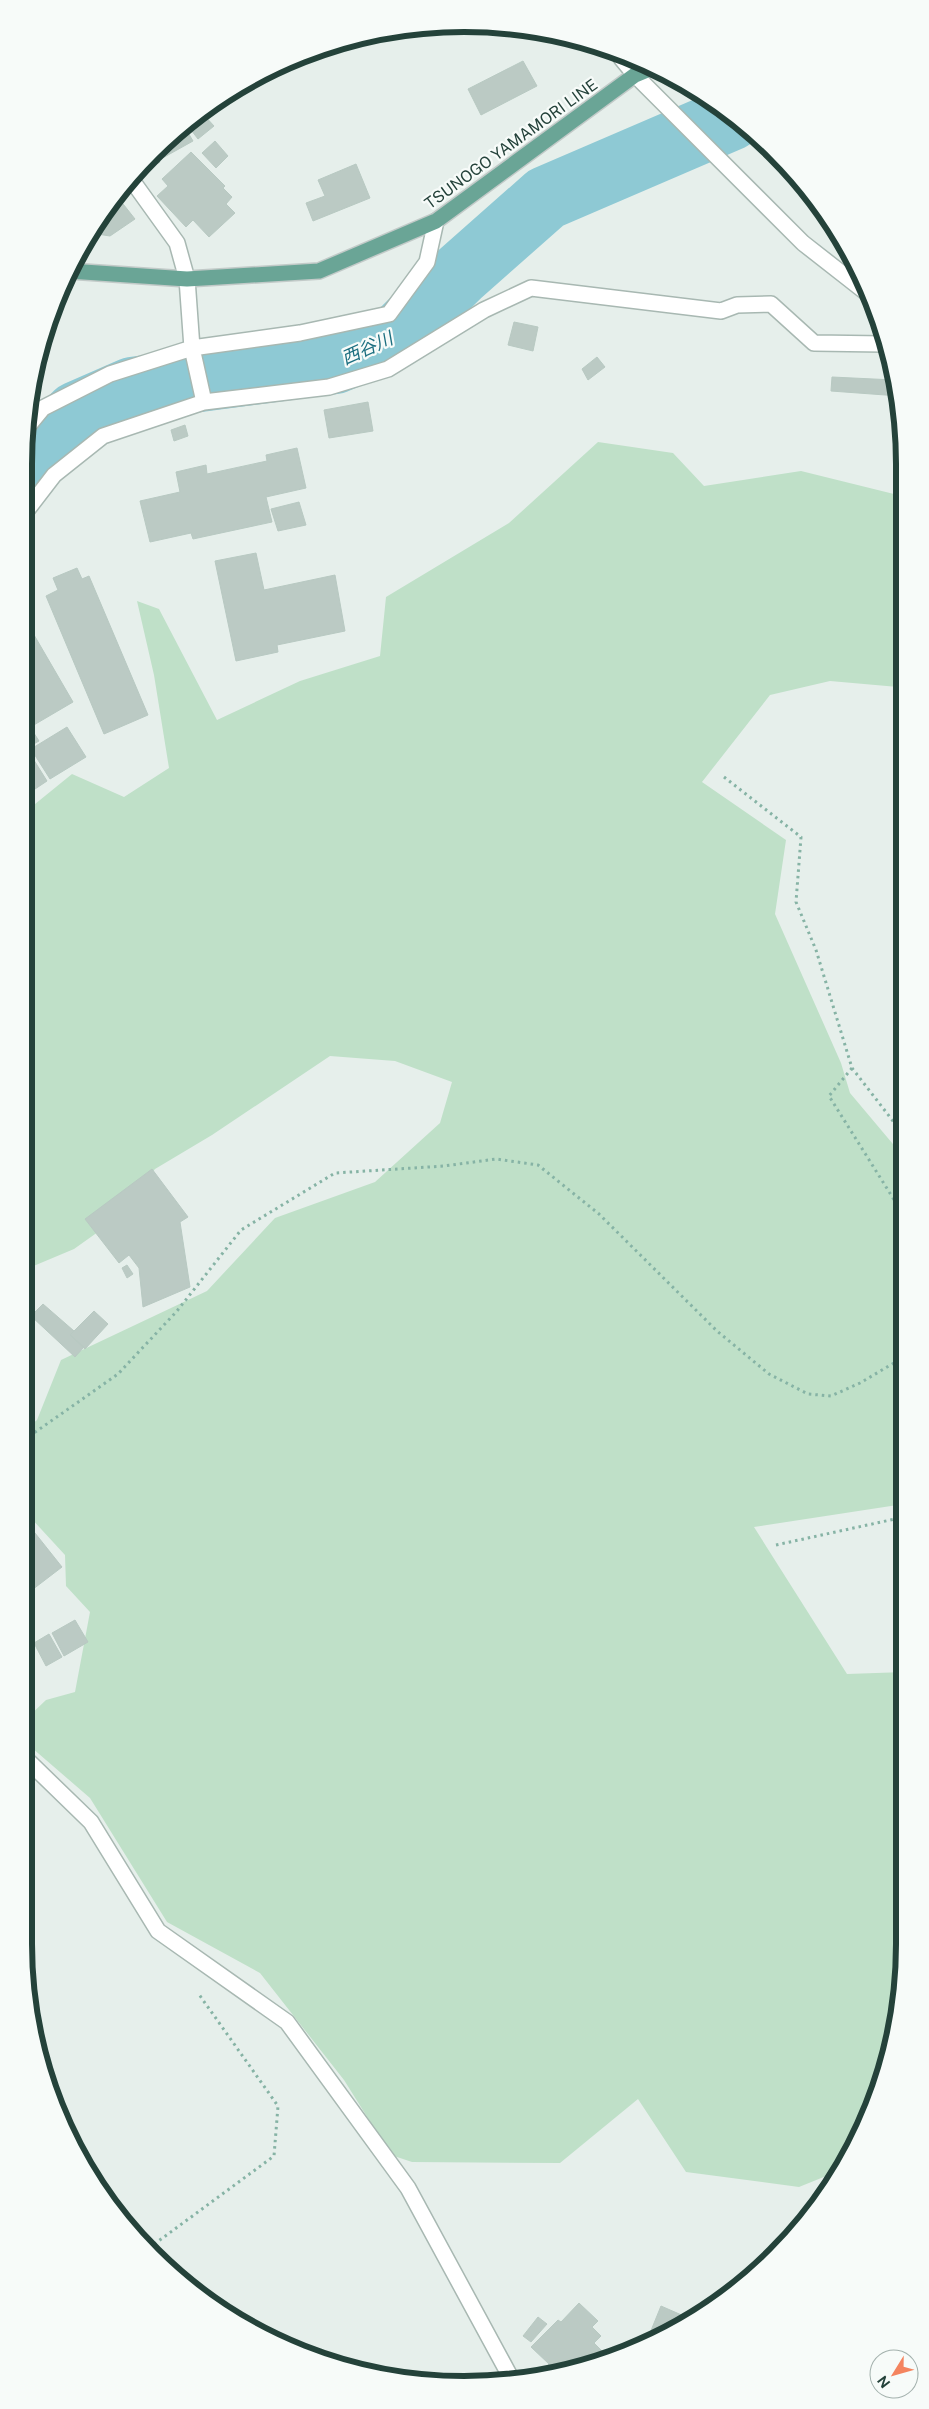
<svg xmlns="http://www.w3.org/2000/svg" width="929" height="2409" font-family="'Public Sans','Noto Sans JP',sans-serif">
<rect width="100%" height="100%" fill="#e6efeb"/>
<path fill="#bfe0c8" d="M 598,442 L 673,453 L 704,486 L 801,471 L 902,496 L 902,690 L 898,687 L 830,681 L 770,695 L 702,782 L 786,840 L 775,914 L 841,1063 L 850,1093 L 903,1156 L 904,1504 L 754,1527 L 847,1674 L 905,1672 L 905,1945 L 890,2059 L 860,2140 L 841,2170 L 799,2187 L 686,2172 L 638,2099 L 560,2163 L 412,2162 L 391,2155 L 344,2080 L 260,1973 L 167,1922 L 90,1798 L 24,1741 L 24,1721 L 46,1700 L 75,1692 L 90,1612 L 66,1586 L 65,1555 L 30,1517 L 24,1522 L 24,1431 L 37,1420 L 61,1360 L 207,1291 L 275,1218 L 375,1182 L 440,1123 L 452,1082 L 395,1061 L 330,1056 L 212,1135 L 155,1169 L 112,1222 L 74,1249 L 24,1270 L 24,813 L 72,774 L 124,797 L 169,768 L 154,675 L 137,601 L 159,609 L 217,720 L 300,681 L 380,656 L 386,597 L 509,523 Z"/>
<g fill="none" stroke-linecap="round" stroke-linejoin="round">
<path stroke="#8ec9d4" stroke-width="64" d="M 24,471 L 44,446 L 77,413 L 132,389 L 335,362 L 397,336 L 460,274 L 546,198 L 732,118"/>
</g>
<path fill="#bbcac4" stroke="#b8c9c2" d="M 523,61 L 537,86 L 481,115 L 468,89 Z
M 203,114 L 214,126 L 198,139 L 188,126 Z
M 184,126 L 193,141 L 159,160 L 160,162 L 140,174 L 138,171 L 174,133 Z
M 215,141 L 228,156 L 216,168 L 202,153 Z
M 191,152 L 225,186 L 223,188 L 232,197 L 226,204 L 235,213 L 209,237 L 193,220 L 186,227 L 157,196 L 168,186 L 162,179 Z
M 356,164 L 370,198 L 313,221 L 306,203 L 325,196 L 318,180 Z
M 116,195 L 135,219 L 110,236 L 97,234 L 94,229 Z
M 514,322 L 538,327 L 533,351 L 508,345 Z
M 597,357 L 605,367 L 588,380 L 582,369 Z
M 832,377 L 894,380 L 899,396 L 831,391 Z
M 368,402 L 373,431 L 329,438 L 324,410 Z
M 185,425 L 188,436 L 174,441 L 171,430 Z
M 297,448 L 306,488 L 266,497 L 272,522 L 193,539 L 191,533 L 150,542 L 140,501 L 180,492 L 176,472 L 206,465 L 207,474 L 267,461 L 266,455 Z
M 299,502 L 306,525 L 278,531 L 271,509 Z
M 256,553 L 264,590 L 335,575 L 345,631 L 277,645 L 278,652 L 236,661 L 215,561 Z
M 77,568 L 82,579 L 89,576 L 148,715 L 104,734 L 46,596 L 58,590 L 53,578 Z
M 30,628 L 73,702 L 27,729 L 24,723 L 24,632 Z
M 30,727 L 39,741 L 30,746 L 24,735 L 24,730 Z
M 67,727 L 86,757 L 50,779 L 31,749 Z
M 27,749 L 47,781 L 29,793 L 24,784 L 24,751 Z
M 152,1169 L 188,1217 L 180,1222 L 190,1287 L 143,1307 L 139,1268 L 129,1255 L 119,1263 L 85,1219 Z
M 127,1265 L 133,1274 L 127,1278 L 122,1268 Z
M 43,1304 L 74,1331 L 70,1335 L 84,1347 L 75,1357 L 31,1316 Z
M 94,1311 L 108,1324 L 85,1349 L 70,1335 Z
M 31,1528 L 62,1567 L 28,1593 L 24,1587 L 24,1533 Z
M 75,1620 L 88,1642 L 64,1656 L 52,1633 Z
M 49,1634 L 62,1657 L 46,1666 L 34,1643 Z
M 24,1665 L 32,1678 L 24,1684 Z
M 26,1839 L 32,1846 L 24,1852 L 24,1841 Z
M 579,2303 L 598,2321 L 592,2327 L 601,2336 L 594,2343 L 608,2357 L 613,2352 L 618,2356 L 551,2377 L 543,2377 L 540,2374 L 549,2364 L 531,2347 L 558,2320 L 561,2322 Z
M 661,2306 L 693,2320 L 661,2337 L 650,2333 Z
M 538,2317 L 547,2324 L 531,2342 L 523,2336 Z"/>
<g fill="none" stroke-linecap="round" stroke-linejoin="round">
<defs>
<path id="minor" d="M 621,58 L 635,75 L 803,243 L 872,297
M 131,179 L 177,243 L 187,279 L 192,348 L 204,402
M 29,425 L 43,408 L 110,374 L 192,348 L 300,333 L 389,314 L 427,262 L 436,221
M 24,514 L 54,475 L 103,436 L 204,402 L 329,387 L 388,369 L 484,310 L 531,288 L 721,311 L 737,305 L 771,304 L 814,343 L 884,344
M 24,1757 L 91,1822 L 158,1931 L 287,2022 L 408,2188 L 511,2378"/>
<path id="major" d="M 69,271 L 187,279 L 319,271 L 436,221 L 635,75 L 647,70"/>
</defs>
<use href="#minor" stroke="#a8b8b2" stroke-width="18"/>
<use href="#major" stroke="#c2cac8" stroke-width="18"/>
<path stroke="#86b3a5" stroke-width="3" stroke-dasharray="2.5 4" stroke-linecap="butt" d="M 724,777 L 801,837 L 796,902 L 816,950 L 852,1068 L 903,1134
M 852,1068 L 829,1096 L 903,1214
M 24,1440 L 118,1374 L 177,1311 L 241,1230 L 335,1173 L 444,1166 L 496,1159 L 538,1165 L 599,1214 L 717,1331 L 769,1374 L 808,1394 L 831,1396 L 860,1383 L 904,1357
M 776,1545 L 904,1517
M 149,2248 L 274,2156 L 278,2106 L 198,1993"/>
<use href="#minor" stroke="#fff" stroke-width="15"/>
<use href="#major" stroke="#6aa596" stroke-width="15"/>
</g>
<g text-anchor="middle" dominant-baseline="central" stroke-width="4.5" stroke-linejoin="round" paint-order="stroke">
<g font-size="16" fill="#24423a" stroke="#f7fbf9">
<text transform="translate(511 144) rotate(-36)">TSUNOGO YAMAMORI LINE</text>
</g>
<g font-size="18" font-style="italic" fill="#1c6f80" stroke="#f7fbf9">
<text transform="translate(367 348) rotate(-24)">西谷川</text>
</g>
</g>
<path d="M0 0H929V2409H0ZM464 32H464A432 432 0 0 1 896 464V1944A432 432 0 0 1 464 2376H464A432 432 0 0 1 32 1944V464A432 432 0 0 1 464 32Z" fill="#f7fbf9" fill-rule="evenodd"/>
<path fill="none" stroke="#24423a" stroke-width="6" d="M464 32H464A432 432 0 0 1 896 464V1944A432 432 0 0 1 464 2376H464A432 432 0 0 1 32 1944V464A432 432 0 0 1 464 32Z"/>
<g transform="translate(894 2374) rotate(233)"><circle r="24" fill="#f7fbf9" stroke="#a3b1ad"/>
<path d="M0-4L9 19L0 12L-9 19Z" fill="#f4845f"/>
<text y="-8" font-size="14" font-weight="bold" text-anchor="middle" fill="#24423a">N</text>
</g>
</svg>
